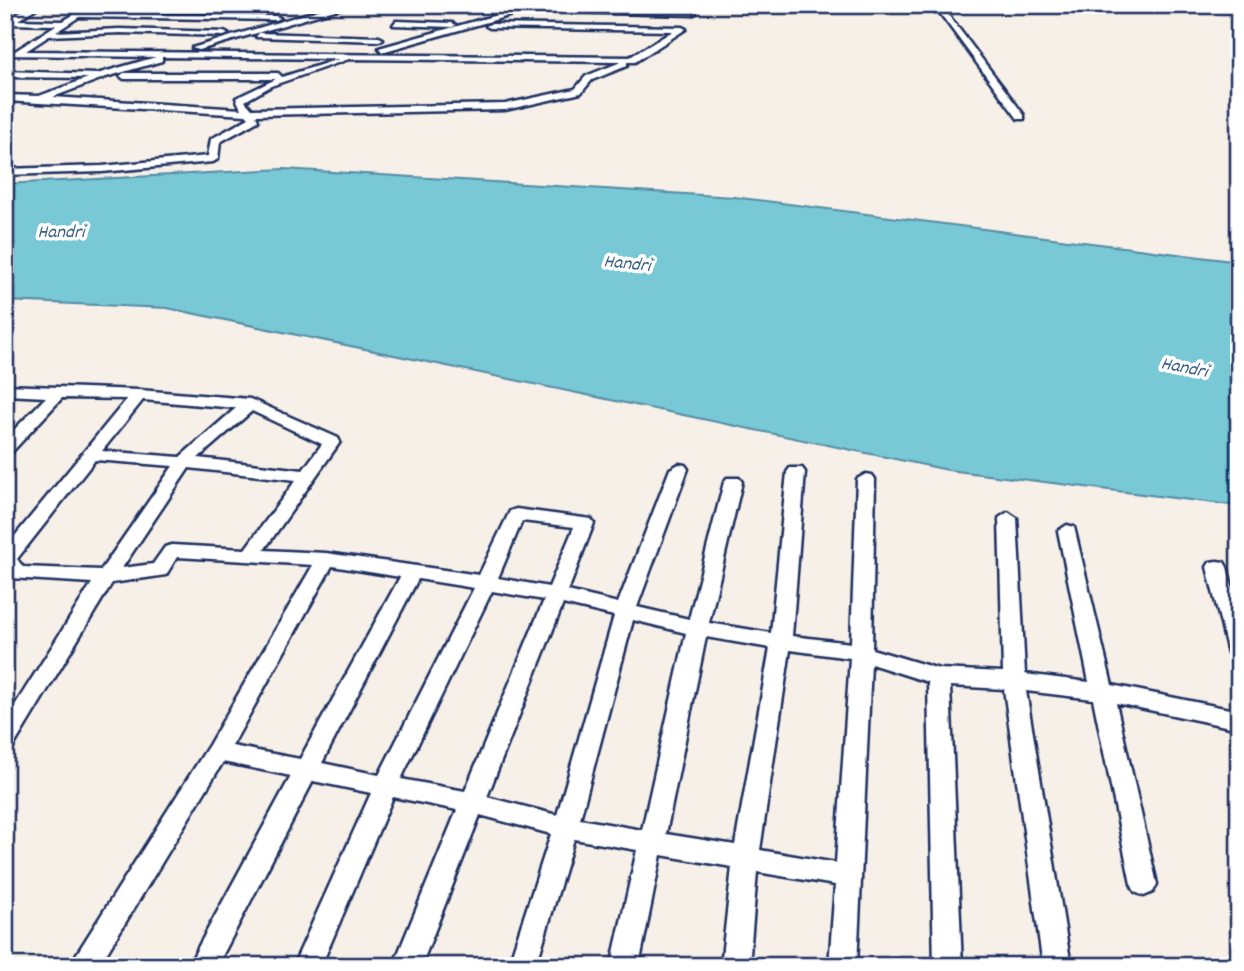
<svg xmlns="http://www.w3.org/2000/svg" width="1244" height="971" font-family="Dekko,sans-serif">
<rect width="100%" height="100%" fill="#f7f0e8"/>
<filter id="ink" filterUnits="userSpaceOnUse"><feTurbulence type="fractalNoise" baseFrequency=".0143" numOctaves="2"/><feDisplacementMap in="SourceGraphic" scale="14" xChannelSelector="R" yChannelSelector="G"/><feConvolveMatrix kernelMatrix="1 2 1 2 8 2 1 2 1" color-interpolation-filters="sRGB"/></filter>
<g filter="url(#ink)">
<path fill="#79c8d5" stroke="#538ba5" stroke-width="2" d="M 284,169 L 734,197 L 1239,262 L 1239,506 L 948,470 L 167,308 L 5,301 L 5,184 Z"/>
<g fill="none" stroke-linecap="round" stroke-linejoin="round">
<defs>
<path id="minor" d="M 32,5 L 41,5 L 18,20 L 63,21 L 85,8 L 89,10 L 85,13 L 276,16 L 280,18 L 276,20 L 79,17 L 56,32 L 119,29 L 224,32 L 228,34 L 224,36 L 120,33 L 49,36 L 26,51 L 630,57 L 673,31 L 490,28 L 486,26 L 490,24 L 682,27 L 686,29 L 635,62 L 627,62 L 627,66 L 592,80 L 581,93 L 505,110 L 256,115 L 258,121 L 220,142 L 218,159 L 213,162 L 102,172 L 5,175 L 5,169 L 102,166 L 208,156 L 211,139 L 249,118 L 246,115 L 5,101 L 5,95 L 39,96 L 88,78 L 5,77 L 5,71 L 97,74 L 156,57 L 5,55 L 5,51 L 15,51 L 56,25 L 5,24 L 5,20 ZM 162,57 L 339,59 L 282,77 L 278,73 L 124,73 L 120,76 L 124,79 L 276,79 L 236,98 L 241,109 L 53,97 L 106,77 L 162,61 ZM 349,59 L 621,62 L 586,76 L 575,89 L 505,104 L 252,109 L 245,101 L 271,86 Z
M 335,5 L 543,5 L 540,7 L 688,11 L 688,5 L 696,5 L 696,13 L 692,15 L 526,11 L 382,52 L 379,48 L 511,11 L 345,7 L 199,50 L 192,48 Z
M 934,5 L 941,5 L 1024,115 L 1024,119 L 1018,119 Z
M 396,21 L 452,23 L 456,25 L 452,27 L 393,25 Z
M 259,33 L 379,37 L 383,39 L 379,41 L 256,37 Z
M 5,385 L 139,390 L 250,399 L 338,438 L 340,442 L 264,550 L 326,553 L 479,575 L 510,511 L 516,509 L 591,519 L 594,523 L 568,591 L 618,603 L 670,469 L 679,464 L 685,465 L 688,469 L 637,607 L 689,619 L 724,482 L 727,478 L 739,478 L 742,482 L 709,623 L 771,633 L 787,472 L 790,468 L 802,468 L 805,472 L 792,636 L 851,643 L 857,479 L 866,474 L 872,475 L 875,479 L 872,649 L 939,669 L 1003,672 L 999,518 L 1008,512 L 1017,518 L 1025,674 L 1089,682 L 1058,531 L 1067,525 L 1074,527 L 1112,685 L 1239,711 L 1239,729 L 1116,703 L 1157,884 L 1153,892 L 1144,896 L 1135,892 L 1131,884 L 1093,699 L 1026,691 L 1071,966 L 1043,966 L 1004,689 L 950,686 L 962,966 L 934,966 L 928,682 L 871,664 L 857,966 L 829,966 L 835,885 L 757,872 L 749,966 L 721,966 L 732,867 L 661,855 L 639,966 L 611,966 L 637,850 L 574,839 L 536,966 L 508,966 L 551,834 L 480,815 L 421,966 L 393,966 L 457,810 L 393,797 L 321,966 L 293,966 L 371,793 L 313,781 L 217,966 L 188,966 L 291,776 L 223,762 L 99,966 L 69,966 L 209,745 L 313,565 L 177,557 L 166,575 L 112,583 L 13,747 L 5,750 L 5,721 L 92,583 L 10,578 L 5,570 L 5,548 L 127,399 L 62,398 L 11,453 L 5,454 L 5,439 L 46,397 L 5,395 ZM 143,400 L 236,408 L 180,457 L 102,451 ZM 252,411 L 322,444 L 303,470 L 198,458 ZM 95,460 L 173,466 L 101,570 L 23,567 L 17,559 ZM 189,468 L 296,480 L 245,549 L 172,545 L 165,547 L 153,564 L 122,568 ZM 522,521 L 574,527 L 549,587 L 498,578 ZM 332,566 L 400,577 L 300,759 L 232,746 ZM 418,579 L 474,588 L 379,775 L 322,763 ZM 492,591 L 544,600 L 465,791 L 401,779 ZM 563,604 L 614,616 L 557,815 L 487,797 ZM 633,620 L 686,633 L 642,830 L 580,819 ZM 706,637 L 770,648 L 735,845 L 666,834 ZM 790,650 L 850,658 L 836,863 L 760,850 Z
M 1217,561 L 1224,562 L 1227,567 L 1239,612 L 1239,661 L 1232,658 L 1228,653 L 1207,567 L 1210,562 Z"/>
</defs>
<use href="#minor" stroke="#1b2f5e" stroke-width="5"/>
<use href="#minor" fill="#fff" fill-rule="evenodd"/>
</g>
</g>
<g text-anchor="middle" dominant-baseline="central" stroke-width="7" stroke-linejoin="round" paint-order="stroke">
<g font-size="19" font-style="italic" fill="#375d82" stroke="#fff">
<text x="61" y="233">Handri</text>
<text transform="translate(627 265) rotate(6)">Handri</text>
<text transform="translate(1184 369) rotate(11)">Handri</text>
</g>
</g>
<rect width="1244" height="971" fill="none" stroke="#fff" stroke-width="28"/>
<rect x="14" y="14" width="1216" height="943" fill="none" stroke="#1b2f5e" stroke-width="2.5" filter="url(#ink)"/>
</svg>
